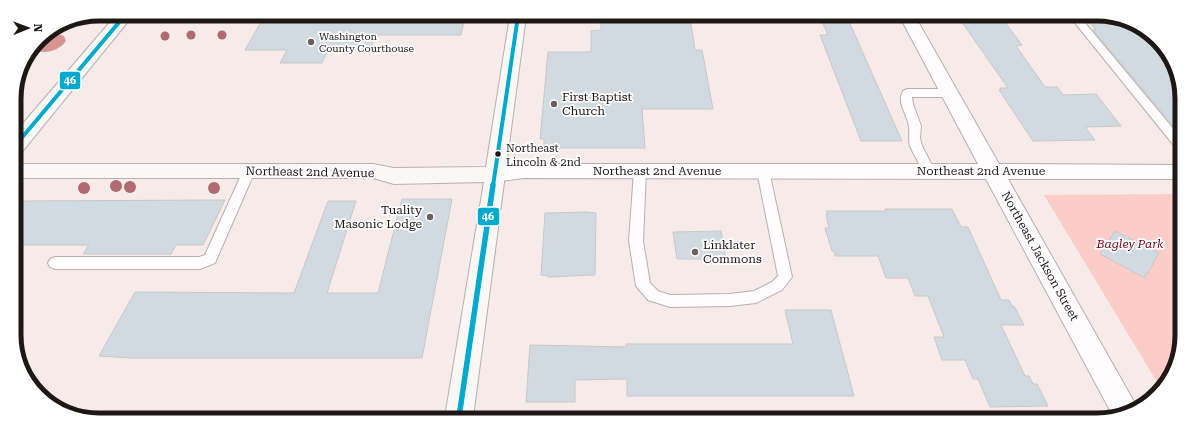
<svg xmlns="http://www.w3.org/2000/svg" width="1196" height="434" font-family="'Roboto Serif',serif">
<rect width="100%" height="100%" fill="#f7ebea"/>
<path fill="#fbccc8" d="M 1180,194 L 1178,362 L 1160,387 L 1044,195 Z"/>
<path fill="#d79591" d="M 61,35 L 64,36 L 66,41 C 60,50 45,55 35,50 L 34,48 C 40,38 49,35 61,35 Z"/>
<path fill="#d1dae1" stroke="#c8c7c8" d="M 265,15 L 465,16 L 461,35 L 376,35 L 370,50 L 328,50 L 322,63 L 280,63 L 287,50 L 245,50 Z
M 616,16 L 690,17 L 695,50 L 702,50 L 713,109 L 642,109 L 645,148 L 544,148 L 544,139 L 540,139 L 548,52 L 591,52 L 591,31 L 601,30 L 601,22 L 616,22 Z
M 820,17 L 847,17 L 902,141 L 861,141 L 820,35 L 828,35 Z
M 959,18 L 1002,18 L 1022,45 L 1016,46 L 1045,87 L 1057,87 L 1063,95 L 1096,94 L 1121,126 L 1085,127 L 1095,140 L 1033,141 L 999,90 L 1001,90 L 1000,88 L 1008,88 Z
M 1086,18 L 1115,18 L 1125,29 L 1140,29 L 1161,43 L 1181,88 L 1181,135 L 1093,30 L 1096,30 Z
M 402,199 L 452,199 L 422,358 L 131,358 L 99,356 L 135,292 L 294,293 L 328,201 L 356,201 L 327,293 L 378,293 Z
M 225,200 L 203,245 L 176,245 L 171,254 L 83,254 L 89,245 L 15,245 L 15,201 Z
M 885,209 L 952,209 L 961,227 L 968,227 L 1001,300 L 1009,300 L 1012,306 L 1014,306 L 1024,325 L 1001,325 L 1025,376 L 1029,376 L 1033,384 L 1037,384 L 1048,406 L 990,407 L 978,379 L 973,379 L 965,360 L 942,360 L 934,337 L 944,337 L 928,296 L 915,296 L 908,278 L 886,278 L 878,256 L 835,256 L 834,251 L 832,251 L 825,228 L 829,228 L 826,214 L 828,214 L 826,211 L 886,211 Z
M 586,212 L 596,213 L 595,275 L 548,277 L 548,276 L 541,275 L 545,213 Z
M 721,231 L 726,259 L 677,259 L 673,232 Z
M 1115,231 L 1159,253 L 1145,278 L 1100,254 Z
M 785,310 L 831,310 L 854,396 L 627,396 L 627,379 L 575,380 L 575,402 L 526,402 L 530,345 L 626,347 L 626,344 L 793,344 Z"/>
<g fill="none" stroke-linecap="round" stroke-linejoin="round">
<defs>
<path id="lane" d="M 1071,18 L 1081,18 L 1181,138 L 1180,149 L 1176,148 Z
M 907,89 L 950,89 L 954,91 L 955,93 L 954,95 L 950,97 L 912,97 L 913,104 L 921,126 L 920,138 L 922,146 L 935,171 L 933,174 L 929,175 L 925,174 C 920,165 914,155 910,146 C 908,139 910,134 909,127 C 908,115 896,103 903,91 Z
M 249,167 L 253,168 L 255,171 L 215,263 L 200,269 L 55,269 L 50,267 L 48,263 L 50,259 L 55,257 L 199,257 L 205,255 L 243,171 L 245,168 Z
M 640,167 L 644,168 L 646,171 L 643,241 L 650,283 L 658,291 L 670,295 L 730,294 L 754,291 L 772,282 L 778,276 L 757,171 L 759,168 L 763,167 L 767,168 L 769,171 L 792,277 L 782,290 L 756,303 L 730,306 L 670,307 L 648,300 L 636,286 L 629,241 L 634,171 L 636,168 Z"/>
<path id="street" d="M 900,17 L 916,18 L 999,164 L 1180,165 L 1180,179 L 1008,179 L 1137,407 L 1113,416 L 986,179 L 523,178 L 495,182 L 488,179 L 485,174 L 488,169 L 523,164 L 978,164 Z"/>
<path id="secondary" d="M 117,14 L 134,14 L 21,153 L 15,155 L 14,134 Z
M 510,16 L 526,16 L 473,417 L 445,417 L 484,182 L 394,184 L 373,178 L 15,178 L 15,164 L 373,164 L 394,168 L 486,167 Z"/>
</defs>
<use href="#lane" stroke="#b9afae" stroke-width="2"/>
<use href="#street" stroke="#b9afae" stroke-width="2"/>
<use href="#secondary" stroke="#b9afae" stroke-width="2"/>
<use href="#lane" fill="#fefcfc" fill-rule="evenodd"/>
<use href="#street" fill="#fefcfc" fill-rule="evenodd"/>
<use href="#secondary" fill="#faf7f7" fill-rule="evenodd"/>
<defs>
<path id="bus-1-far1" d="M 14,147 L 126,14
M 493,186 L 518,16"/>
<path id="bus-1" d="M 459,417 L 493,185"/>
</defs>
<use href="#bus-1-far1" stroke="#fff" stroke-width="6"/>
<use href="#bus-1" stroke="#fff" stroke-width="8"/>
<use href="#bus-1-far1" stroke="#00a9ce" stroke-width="4"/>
<use href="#bus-1" stroke="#00a9ce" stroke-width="5.5"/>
</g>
<g fill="#af6a72">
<circle cx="191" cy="35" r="4.5"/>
<circle cx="222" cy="35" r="4.5"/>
<circle cx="165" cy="36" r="4.5"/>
<circle cx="116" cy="186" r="6"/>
<circle cx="130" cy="187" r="6"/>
<circle cx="84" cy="188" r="6"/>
<circle cx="214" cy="188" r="6"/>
</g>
<g fill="#6a6160" stroke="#fff" stroke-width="1.5">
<circle cx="311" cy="42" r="4"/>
<circle cx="554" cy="104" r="4"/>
<circle cx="430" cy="217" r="4"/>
<circle cx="695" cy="252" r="4"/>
</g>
<circle fill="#1e1716" stroke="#fff" stroke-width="1.5" cx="498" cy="154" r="3.5"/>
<g text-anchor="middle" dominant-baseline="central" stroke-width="3.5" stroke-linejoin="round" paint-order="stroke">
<g font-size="10" fill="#1e1716" stroke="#fff" text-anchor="start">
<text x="319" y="36">Washington<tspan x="319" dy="12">County Courthouse</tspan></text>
</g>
<g font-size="11" fill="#1e1716" stroke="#fff" text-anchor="start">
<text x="506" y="148">Northeast<tspan x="506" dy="14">Lincoln &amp; 2nd</tspan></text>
</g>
<g font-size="12" fill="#1e1716" stroke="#fff" text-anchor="start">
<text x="562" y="97">First Baptist<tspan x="562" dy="14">Church</tspan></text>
<text x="422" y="210" text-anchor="end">Tuality<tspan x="422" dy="14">Masonic Lodge</tspan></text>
<text x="703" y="245">Linklater<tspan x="703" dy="14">Commons</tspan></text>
</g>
<g font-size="12" fill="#1e1716" stroke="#fff">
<text x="657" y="171">Northeast 2nd Avenue</text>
<text x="981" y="171">Northeast 2nd Avenue</text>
<text transform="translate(310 172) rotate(1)">Northeast 2nd Avenue</text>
<text transform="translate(1040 256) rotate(61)">Northeast Jackson Street</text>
</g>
<g font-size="12" font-style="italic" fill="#74000f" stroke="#fff">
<text x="1130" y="244">Bagley Park</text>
</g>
</g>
<path d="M0 0H1196V434H0ZM99 21H1097A78 78 0 0 1 1175 99V335A78 78 0 0 1 1097 413H99A78 78 0 0 1 21 335V99A78 78 0 0 1 99 21Z" fill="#fff" fill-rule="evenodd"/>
<path fill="none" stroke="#1e1716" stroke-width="5" d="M99 21H1097A78 78 0 0 1 1175 99V335A78 78 0 0 1 1097 413H99A78 78 0 0 1 21 335V99A78 78 0 0 1 99 21Z"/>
<g stroke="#fff" stroke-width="1.5">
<rect x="59" y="71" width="22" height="19" rx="4" fill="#00a9ce"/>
<rect x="477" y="207" width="23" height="19" rx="4" fill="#00a9ce"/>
</g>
<g font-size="11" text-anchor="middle" font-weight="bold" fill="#fff">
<text x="70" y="84">46</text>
<text x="488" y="220">46</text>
</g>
<g transform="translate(28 28) rotate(89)" stroke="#ffffff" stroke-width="3" paint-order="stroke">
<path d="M0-3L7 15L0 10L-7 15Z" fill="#1e1716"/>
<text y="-6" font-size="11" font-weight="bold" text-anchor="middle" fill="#1e1716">N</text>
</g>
</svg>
